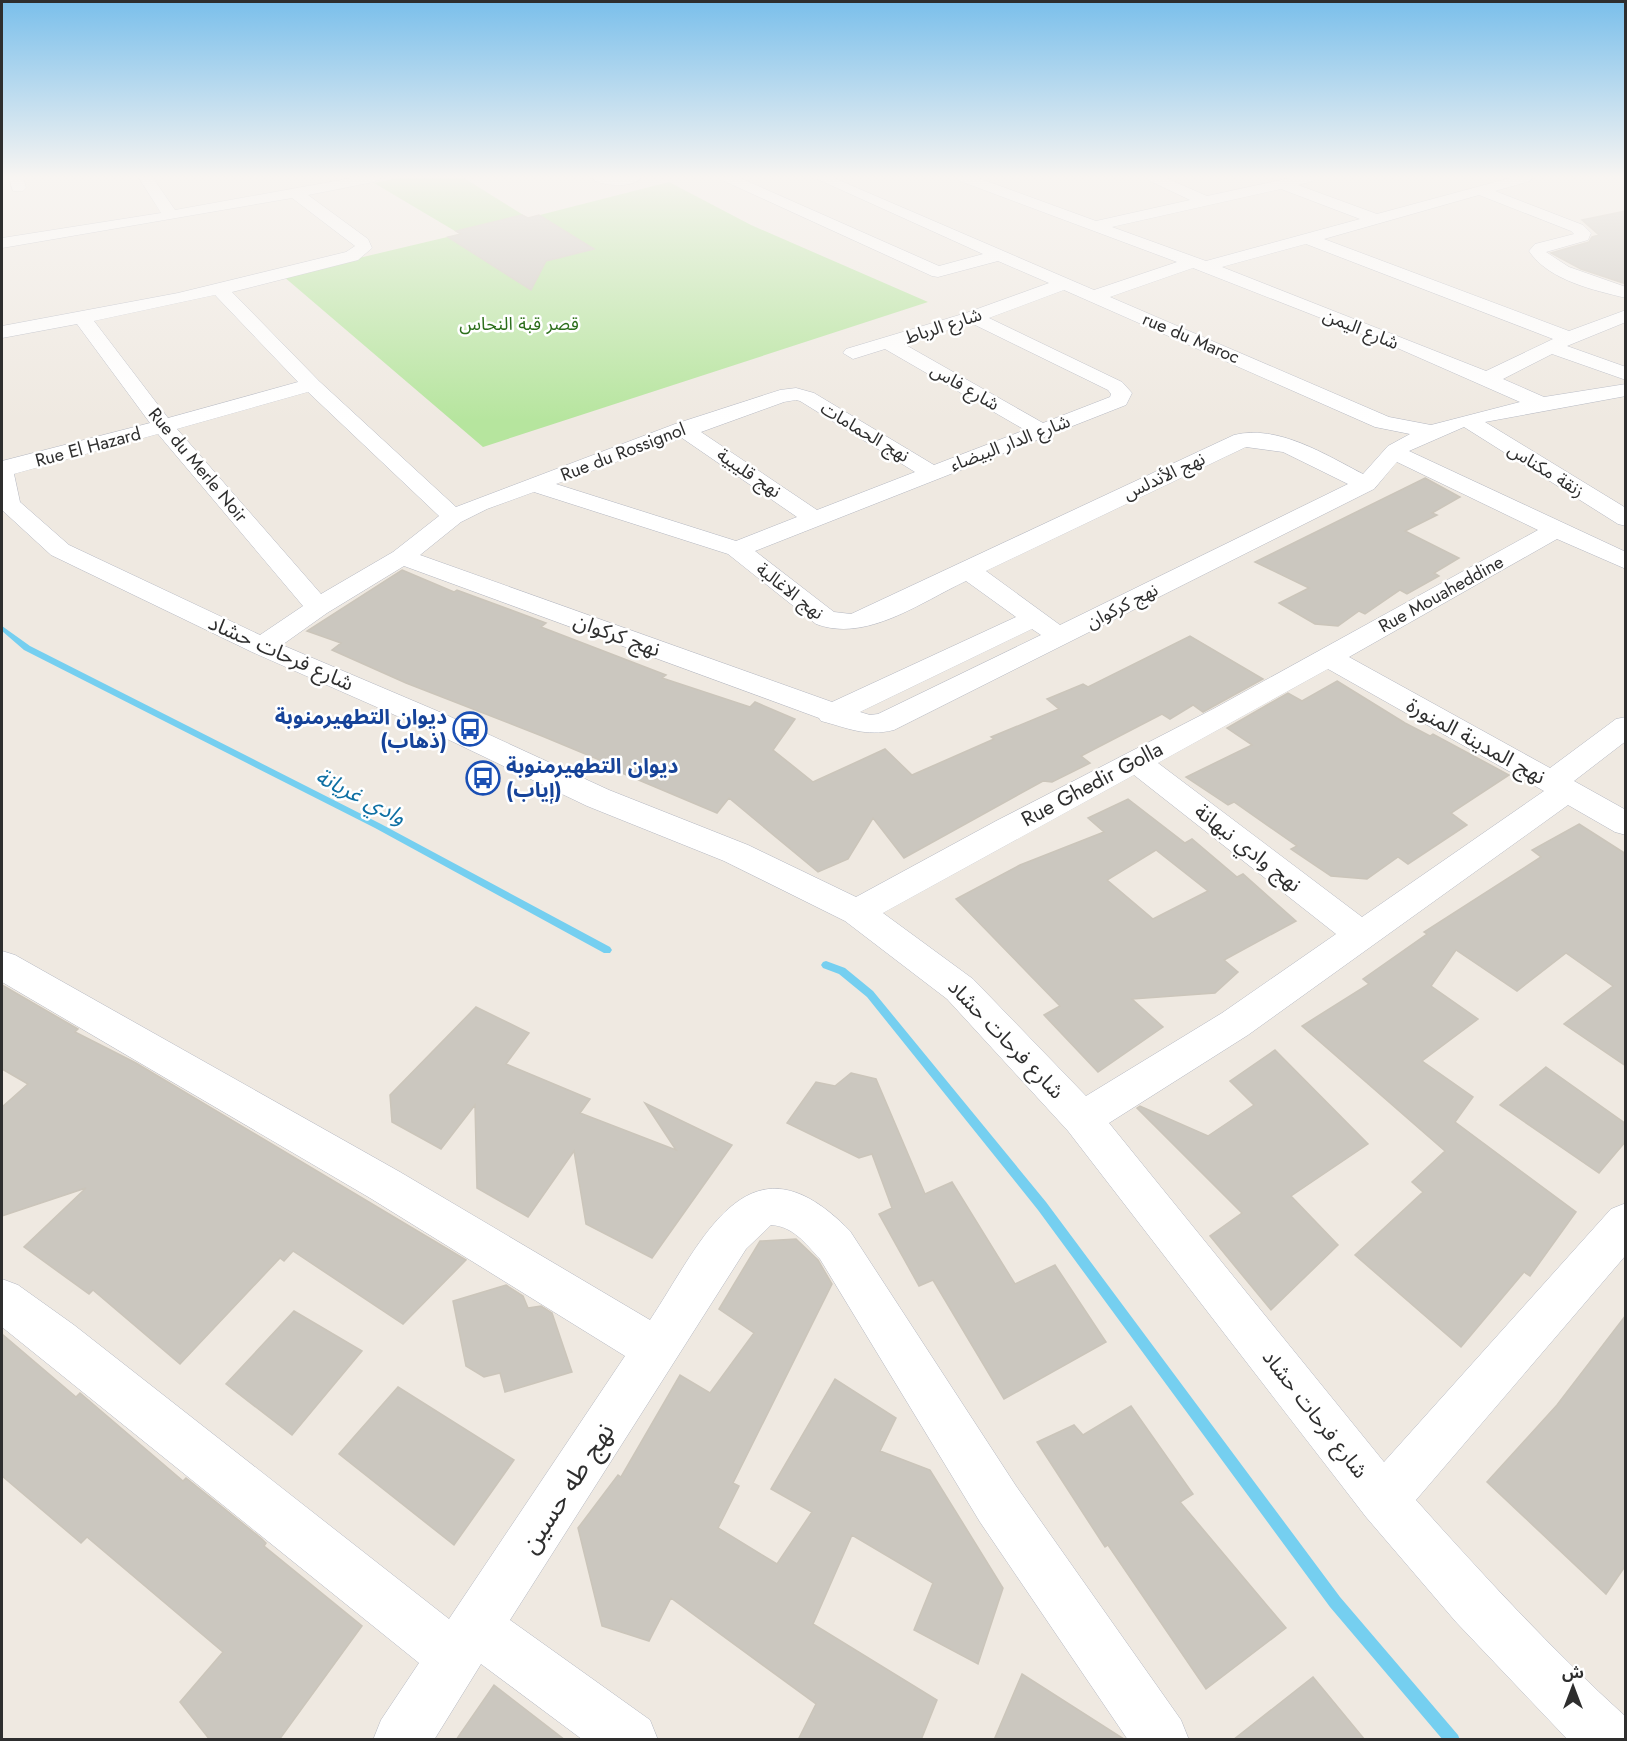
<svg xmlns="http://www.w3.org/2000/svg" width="1627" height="1741" font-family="Jost,'Noto Sans Arabic',sans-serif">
<rect width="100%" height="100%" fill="#efe9e1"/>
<path fill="#b6e59e" d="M 398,178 L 464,178 L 528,218 L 669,182 L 751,225 L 928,302 L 483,447 L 283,276 L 460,234 L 374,183 Z"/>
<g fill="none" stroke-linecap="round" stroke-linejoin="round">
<path fill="#75cff0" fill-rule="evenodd" d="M 2,626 L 30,646 L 381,824 L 610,947 L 612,950 L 610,953 L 604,953 L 375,828 L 24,650 L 2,631 Z
M 826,961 L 845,968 L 873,991 L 1046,1202 L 1340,1597 L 1458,1735 L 1460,1740 L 1443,1740 L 1330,1607 L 1038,1210 L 867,997 L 839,974 L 823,968 L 821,965 L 823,962 Z"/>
</g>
<path fill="#cbc7bf" stroke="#cbc5ba" stroke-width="1.5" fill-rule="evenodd" d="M 1626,211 L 1626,284 L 1581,269 L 1551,253 L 1589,242 L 1592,237 L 1599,235 L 1582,220 Z
M 522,215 L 528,218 L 539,215 L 594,249 L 546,261 L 531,290 L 448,237 L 461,234 L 456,231 Z
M 1425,478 L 1460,497 L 1432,513 L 1437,515 L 1405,531 L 1459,558 L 1434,573 L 1439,576 L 1407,594 L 1400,590 L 1365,614 L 1359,611 L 1338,626 L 1315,624 L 1279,603 L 1309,588 L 1255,562 Z
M 402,570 L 454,592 L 457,590 L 546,623 L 541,627 L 666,675 L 662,678 L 750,707 L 755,702 L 795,719 L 773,750 L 813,782 L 885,749 L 912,775 L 994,739 L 991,737 L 1059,709 L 1047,699 L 1083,684 L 1088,687 L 1190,636 L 1263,679 L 1203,712 L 1193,705 L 1170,719 L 1162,714 L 1081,756 L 1090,763 L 1052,782 L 1043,781 L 904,858 L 873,818 L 848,859 L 818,872 L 729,798 L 717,813 L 605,766 L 607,763 L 542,736 L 406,683 L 332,650 L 341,643 L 307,631 Z
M 1337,681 L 1405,723 L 1430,736 L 1433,734 L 1509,775 L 1451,813 L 1467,825 L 1408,864 L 1398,857 L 1367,879 L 1331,876 L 1291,849 L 1297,846 L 1234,802 L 1228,805 L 1186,777 L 1252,745 L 1227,728 L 1288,693 L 1302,701 Z
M 1128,799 L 1185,843 L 1192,839 L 1237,877 L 1243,874 L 1296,921 L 1224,960 L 1238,972 L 1215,993 L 1132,999 L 1163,1027 L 1098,1072 L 1044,1015 L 1060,1006 L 956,899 L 1020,865 L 1104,832 L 1088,818 ZM 1156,850 L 1208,891 L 1153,919 L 1107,880 Z
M 1579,824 L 1626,854 L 1626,1066 L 1564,1024 L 1613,986 L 1566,953 L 1517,991 L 1456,950 L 1431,986 L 1478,1019 L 1422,1061 L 1473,1097 L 1455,1122 L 1576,1212 L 1530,1276 L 1524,1272 L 1461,1347 L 1355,1255 L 1423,1192 L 1412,1182 L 1445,1151 L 1302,1026 L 1369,984 L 1363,979 L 1427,934 L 1424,932 L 1541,857 L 1532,850 Z
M 2,985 L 78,1029 L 75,1032 L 136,1063 L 466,1260 L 403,1324 L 293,1251 L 284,1261 L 280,1258 L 180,1364 L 93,1290 L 89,1294 L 24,1247 L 86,1188 L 2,1216 L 2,1107 L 28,1084 L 2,1069 Z
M 476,1007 L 529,1033 L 506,1064 L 590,1099 L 580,1113 L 676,1150 L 645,1103 L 732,1145 L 652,1258 L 586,1224 L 574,1151 L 528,1217 L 477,1188 L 475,1105 L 441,1149 L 392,1122 L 390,1095 Z
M 1275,1050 L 1368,1144 L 1291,1196 L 1338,1245 L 1271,1310 L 1210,1236 L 1242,1213 L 1137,1108 L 1140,1106 L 1208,1136 L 1254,1105 L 1230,1081 Z
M 1546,1067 L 1626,1124 L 1626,1141 L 1599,1173 L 1500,1105 Z
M 851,1073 L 876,1079 L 925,1194 L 952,1182 L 1015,1284 L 1055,1265 L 1106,1342 L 1004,1399 L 933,1280 L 919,1286 L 879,1214 L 892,1208 L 872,1154 L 859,1158 L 787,1123 L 816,1082 L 835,1086 Z
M 796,1239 L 818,1260 L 832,1284 L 733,1483 L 739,1486 L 718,1528 L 777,1564 L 812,1512 L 771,1489 L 835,1379 L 896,1418 L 880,1451 L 930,1470 L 1003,1588 L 978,1664 L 914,1630 L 933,1583 L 852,1535 L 813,1624 L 937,1700 L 921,1740 L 798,1740 L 816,1704 L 671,1598 L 649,1641 L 602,1626 L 578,1528 L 618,1475 L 621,1477 L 680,1375 L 710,1393 L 754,1333 L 719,1309 L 760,1241 Z
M 506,1285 L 523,1296 L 528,1308 L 541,1306 L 552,1313 L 572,1372 L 505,1392 L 500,1373 L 484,1377 L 466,1366 L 453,1301 Z
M 294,1311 L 362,1351 L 292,1435 L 226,1384 Z
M 1626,1315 L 1626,1565 L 1606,1594 L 1487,1482 L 1557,1405 Z
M 2,1334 L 76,1397 L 80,1393 L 183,1481 L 186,1478 L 262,1539 L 266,1543 L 264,1546 L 362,1626 L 279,1740 L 210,1740 L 180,1702 L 223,1652 L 87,1537 L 81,1543 L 2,1476 Z
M 398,1387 L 514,1460 L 454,1545 L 339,1454 Z
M 1131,1406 L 1193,1494 L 1180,1502 L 1286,1628 L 1206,1689 L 1108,1545 L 1105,1547 L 1037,1442 L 1074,1425 L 1083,1435 Z
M 1022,1674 L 1124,1739 L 1125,1740 L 994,1740 Z
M 1313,1677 L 1365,1740 L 1233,1740 Z
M 494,1685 L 565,1740 L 456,1740 Z"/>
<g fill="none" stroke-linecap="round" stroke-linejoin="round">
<defs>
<path id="minor" d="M 9,178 L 23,178 L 26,188 L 23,191 L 13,191 Z
M 139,178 L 153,178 L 175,210 L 352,178 L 381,178 L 374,182 L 308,195 L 368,239 L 372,248 L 358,260 L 232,292 L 319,381 L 456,507 L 675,424 L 780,390 L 796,388 L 814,393 L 934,465 L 1025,430 L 885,349 L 853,359 L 843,353 L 846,349 L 966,313 L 1049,283 L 998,261 L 938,277 L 932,276 L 724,181 L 722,178 L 740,178 L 939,266 L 983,254 L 815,178 L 834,178 L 1094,290 L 1177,262 L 960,181 L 958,178 L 978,178 L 1096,221 L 1190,200 L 1150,181 L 1148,178 L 1166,178 L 1207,196 L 1290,178 L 1315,178 L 1313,181 L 1298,185 L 1377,214 L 1510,178 L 1532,178 L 1530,181 L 1495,191 L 1583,225 L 1591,233 L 1588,240 L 1546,252 L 1569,267 L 1626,287 L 1626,298 C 1593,290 1548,280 1529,251 L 1535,244 L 1574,234 L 1571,231 L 1479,195 L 1324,239 L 1569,331 L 1626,310 L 1626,322 L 1567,346 L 1626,367 L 1626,380 L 1552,354 L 1503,379 L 1544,397 L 1626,384 L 1626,396 L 1485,422 L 1626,508 L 1626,526 L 1618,524 L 1464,427 L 1409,451 L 1626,552 L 1626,569 L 1557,539 L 1349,657 L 1550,768 L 1616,719 L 1626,717 L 1626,741 L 1574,781 L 1626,810 L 1626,835 L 1615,832 L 1568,805 L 1248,1035 L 1109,1123 L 1384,1462 L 1611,1209 L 1626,1203 L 1626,1255 L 1416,1500 C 1483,1575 1551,1649 1626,1717 L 1626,1740 L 1568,1740 L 1456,1622 L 1366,1517 L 1068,1131 L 947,999 L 845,921 L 724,861 L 587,806 L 422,727 L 252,652 L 51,555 L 2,510 L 2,461 L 150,423 L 77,324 L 2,338 L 2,326 L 178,293 L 346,252 L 355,246 L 292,198 L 2,248 L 2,238 L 161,213 ZM 1281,189 L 1360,219 L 1206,261 L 1112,227 ZM 1306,244 L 1553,339 L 1486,371 L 1222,267 ZM 1193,268 L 1395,347 L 1520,402 L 1431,425 L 1389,417 L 1110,297 ZM 1064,290 L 1375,427 L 1410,434 L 1388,446 L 1363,474 C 1326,455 1278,424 1234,435 L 851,614 L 834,612 L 755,551 L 1126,405 L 1132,393 L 1122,382 L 989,318 ZM 215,295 L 298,382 L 168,418 L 94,321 ZM 971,323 L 1108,390 L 1111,394 L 1110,397 L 1043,423 L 904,344 ZM 308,392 L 439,516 L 393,552 L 321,594 L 177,429 ZM 796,400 L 800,401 L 915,472 L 817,510 L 701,432 L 784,402 ZM 158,434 L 303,606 L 260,635 L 69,545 L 20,502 L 14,474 ZM 682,438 L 797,517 L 736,541 L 556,484 ZM 1246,447 L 1283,452 L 1348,484 L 1060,625 L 986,571 ZM 1397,462 L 1538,530 L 1215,708 L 996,821 L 856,897 L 748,845 L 609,790 L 442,713 L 282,645 L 327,613 L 404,566 L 819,718 L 821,721 C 848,728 865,737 894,730 L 1374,489 ZM 534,492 L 728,554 L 816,624 C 866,643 921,602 966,581 L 1016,617 L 832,702 L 420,555 L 461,522 L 487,509 ZM 1032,629 L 1041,635 L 878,714 L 870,715 L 860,712 ZM 1328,669 L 1544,791 L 1362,917 L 1158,763 ZM 1134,775 L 1336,934 L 1222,1013 L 1086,1096 L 973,979 L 883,913 Z
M 593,178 L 641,178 C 631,188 608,186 595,181 Z
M 2,951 L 15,955 L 400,1172 L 650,1320 C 703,1240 748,1126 850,1231 L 1016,1486 L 1181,1720 L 1189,1740 L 1128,1740 L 980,1522 L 820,1259 C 806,1244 793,1226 771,1225 L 746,1249 L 510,1620 L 650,1720 L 658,1740 L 583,1740 L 481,1664 L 434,1740 L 373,1740 L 381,1720 L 419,1663 L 2,1327 L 2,1279 L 18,1285 L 74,1325 L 449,1619 L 625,1356 L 370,1198 L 2,982 Z"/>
</defs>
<use href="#minor" stroke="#b4b7c1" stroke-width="1"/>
<use href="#minor" fill="#fff" fill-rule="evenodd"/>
</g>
<linearGradient id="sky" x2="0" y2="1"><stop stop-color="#7abfeb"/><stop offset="0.42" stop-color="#f8f5f2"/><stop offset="1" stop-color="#f8f5f2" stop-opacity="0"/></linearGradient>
<rect width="1627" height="421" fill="url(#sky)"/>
<defs>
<symbol id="bus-ring" viewBox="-11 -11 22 22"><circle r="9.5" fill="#fff" stroke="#1a4fb4" stroke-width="1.5"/><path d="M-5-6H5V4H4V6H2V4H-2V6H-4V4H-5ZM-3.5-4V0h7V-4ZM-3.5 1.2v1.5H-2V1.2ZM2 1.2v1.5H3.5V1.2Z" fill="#1a4fb4"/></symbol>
</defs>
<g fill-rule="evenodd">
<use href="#bus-ring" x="451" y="710" width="38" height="38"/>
<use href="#bus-ring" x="464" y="759" width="38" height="38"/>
</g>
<g text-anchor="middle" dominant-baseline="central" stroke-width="5" stroke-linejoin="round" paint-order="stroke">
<g font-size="18" fill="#2c6e1b" stroke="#fff">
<text x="519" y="324">قصر قبة النحاس</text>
</g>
<g font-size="18" fill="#2e2e2e" stroke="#fff">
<text transform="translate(943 326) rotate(-18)">شارع الرباط</text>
<text transform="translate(1361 329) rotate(22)">شارع اليمن</text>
<text transform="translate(1191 338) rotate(23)">rue du Maroc</text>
<text transform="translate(965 387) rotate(30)">شارع فاس</text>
<text transform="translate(865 432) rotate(31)">نهج الحمامات</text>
<text transform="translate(1010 443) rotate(-21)">شارع الدار البيضاء</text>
<text transform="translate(88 447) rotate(-15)">Rue El Hazard</text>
<text transform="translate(623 452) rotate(-21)">Rue du Rossignol</text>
<text transform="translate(198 465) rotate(50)">Rue du Merle Noir</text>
<text transform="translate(1546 470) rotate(32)">زنقة مكناس</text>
<text transform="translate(749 473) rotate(34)">نهج قليبية</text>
<text transform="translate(1164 476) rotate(-25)">نهج الأندلس</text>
<text transform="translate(790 591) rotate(38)">نهج الاغالبة</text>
<text transform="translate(1441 594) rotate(-29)">Rue Mouaheddine</text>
<text transform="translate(1122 606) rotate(-27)">نهج كركوان</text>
</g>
<g font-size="21" fill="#2e2e2e" stroke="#fff">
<text transform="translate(617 635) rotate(20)">نهج كركوان</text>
<text transform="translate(281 653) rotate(24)">شارع فرحات حشاد</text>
<text transform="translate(1476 741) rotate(29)">نهج المدينة المنورة</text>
<text transform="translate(1092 784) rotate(-28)">Rue Ghedir Golla</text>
<text transform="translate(1248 848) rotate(38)">نهج وادي نبهانة</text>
<text transform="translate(1006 1039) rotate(46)">شارع فرحات حشاد</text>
<text transform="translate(1315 1414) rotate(52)">شارع فرحات حشاد</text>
</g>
<g font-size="21" font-weight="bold" fill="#164399" stroke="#fff" text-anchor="end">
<text x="447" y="717">ديوان التطهيرمنوبة<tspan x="447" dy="24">(ذهاب)</tspan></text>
<text x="506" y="766" text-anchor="start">ديوان التطهيرمنوبة<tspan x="506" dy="24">(إياب)</tspan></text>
</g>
<g font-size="22" font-style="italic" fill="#0d6fa3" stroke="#fff">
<text transform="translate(361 796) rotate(27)">وادي غريانة</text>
</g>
<g font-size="26" fill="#2e2e2e" stroke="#fff">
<text transform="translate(567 1488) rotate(-57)">نهج طه حسين</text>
</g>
</g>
<rect width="1627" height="1741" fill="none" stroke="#2e2e2e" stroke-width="6"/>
<g transform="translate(1573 1687)" stroke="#ffffff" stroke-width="4.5" paint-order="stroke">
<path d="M0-4.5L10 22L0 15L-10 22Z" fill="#2e2e2e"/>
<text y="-9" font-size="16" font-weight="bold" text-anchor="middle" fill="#2e2e2e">ش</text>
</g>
</svg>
